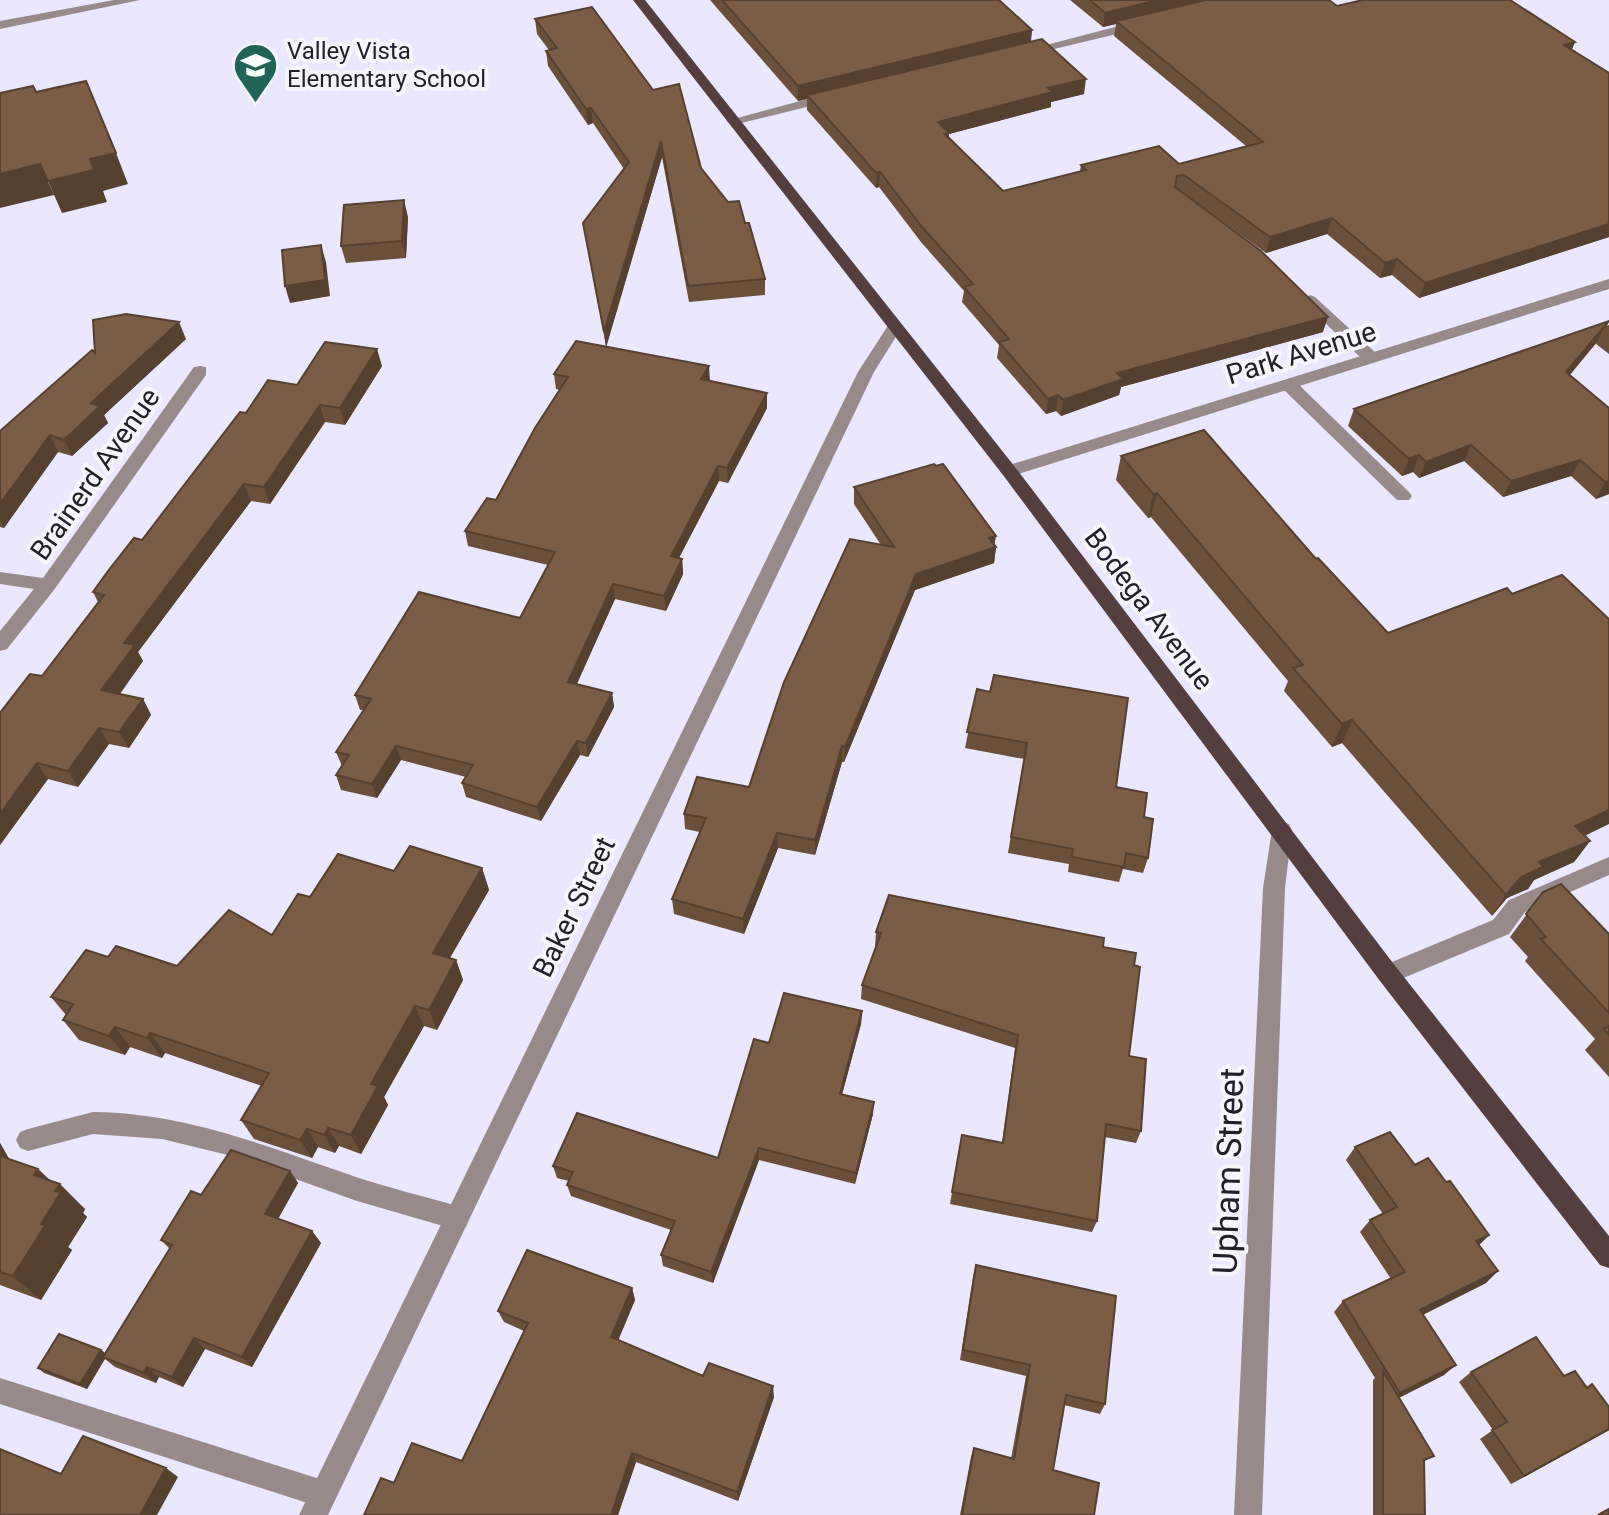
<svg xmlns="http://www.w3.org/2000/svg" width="1609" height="1515" font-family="Roboto,sans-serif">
<rect width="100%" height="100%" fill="#eae7fe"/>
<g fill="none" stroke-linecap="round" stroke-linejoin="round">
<path fill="#988a8a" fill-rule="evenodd" d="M 1310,295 L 1315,297 L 1377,354 L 1377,362 L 1365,362 L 1305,303 L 1302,300 Z
M 1288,379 L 1294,380 L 1409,492 L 1412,496 L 1409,500 L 1397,500 L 1282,388 L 1280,384 Z
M 1609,857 L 1609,875 L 1525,912 L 1509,934 L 1396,981 L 1388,984 L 1380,981 L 1377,974 L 1380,967 L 1493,920 L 1509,900 Z
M 93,1112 C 187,1113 268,1147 356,1177 C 389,1188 423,1196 457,1206 L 466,1209 L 469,1218 L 466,1227 L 457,1230 L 357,1201 L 228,1155 L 162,1139 L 93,1134 L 28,1151 L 20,1148 L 16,1140 L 20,1132 L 28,1129 Z
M 0,1378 L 323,1480 L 333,1484 L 337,1494 L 333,1504 L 323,1508 L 0,1404 Z"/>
<path fill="#988a8a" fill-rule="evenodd" d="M 114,0 L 140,0 L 0,29 L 0,21 Z
M 1142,20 L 1148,24 L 1146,27 L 1025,56 L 1019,52 Z
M 830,93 L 835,94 L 835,100 L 733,125 L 726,121 Z
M 1609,279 L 1609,289 L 1015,475 L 1003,475 L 1000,471 L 1003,467 Z
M 894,322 L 902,327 L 874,372 L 328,1515 L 299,1515 L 858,372 L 889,324 Z
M 200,366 L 206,367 L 206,375 L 54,590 L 7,649 L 0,651 L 0,631 L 34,589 L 0,584 L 0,572 L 43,578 L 194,367 Z
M 1282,822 L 1289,824 L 1292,830 L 1285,888 L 1262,1515 L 1234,1515 L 1263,888 L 1272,830 L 1275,824 Z"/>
<path fill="#553e3e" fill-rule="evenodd" d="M 633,0 L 645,0 L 1015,467 L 1396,967 L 1609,1236 L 1609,1268 L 1600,1265 L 1380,981 L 1003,475 Z"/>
</g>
<path fill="#6a4f3b" d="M 710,0 L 999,0 L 1032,30 L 1031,42 L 1084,94 L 1051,102 L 1051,107 L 949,134 L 949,138 L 1003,191 L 1080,171 L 1081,165 L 1179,164 L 1246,146 L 1114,36 L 1116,24 L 1103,27 L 1070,0 L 1329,0 L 1337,6 L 1575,42 L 1572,49 L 1609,73 L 1609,237 L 1419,298 L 1392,275 L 1380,278 L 1327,234 L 1266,253 L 1180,191 L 1323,332 L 1121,387 L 1119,395 L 1061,416 L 1056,411 L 1046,414 L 997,358 L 999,345 L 962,302 L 964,291 L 921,242 L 879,187 L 876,188 L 807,110 L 807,99 L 798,101 Z
M 535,19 L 701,168 L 745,223 L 765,279 L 765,295 L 689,302 L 662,157 L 606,346 L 710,381 L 767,393 L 767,408 L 728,483 L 719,481 L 679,558 L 682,559 L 683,574 L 666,611 L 615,599 L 577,684 L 612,693 L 614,707 L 588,757 L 580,755 L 541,821 L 466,797 L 462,783 L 466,777 L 401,760 L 377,798 L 341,790 L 336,775 L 342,766 L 336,752 L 364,710 L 360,710 L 355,695 L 520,618 L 548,565 L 468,546 L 465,531 L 496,500 L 560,390 L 556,389 L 554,374 L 606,346 L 583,223 L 624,169 L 593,123 L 588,125 L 548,66 L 546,51 L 549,50 L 537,34 Z
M 408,217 L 406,258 L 346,263 L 341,246 Z
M 1609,321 L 1606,326 L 1609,325 L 1609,354 L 1596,344 L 1597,342 L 1570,375 L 1609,494 L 1596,499 L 1571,476 L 1503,497 L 1464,461 L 1419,478 L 1413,472 L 1402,476 L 1348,426 L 1354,409 Z
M 186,339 L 104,415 L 108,423 L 72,456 L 58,452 L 4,528 L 0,527 L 0,431 L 95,353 Z
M 382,366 L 345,425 L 325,422 L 270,504 L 251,501 L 138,652 L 143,661 L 120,694 L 143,699 L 151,715 L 129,748 L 109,744 L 78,787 L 48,779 L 0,845 L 42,676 L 98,602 L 93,592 L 142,540 L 246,413 L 297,385 Z
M 1121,456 L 1316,559 L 1388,633 L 1512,594 L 1585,836 L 1590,841 L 1574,862 L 1534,880 L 1528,889 L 1507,898 L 1492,916 L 1342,743 L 1332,747 L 1284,691 L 1288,681 L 1151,517 L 1148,518 L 1116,480 Z
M 854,487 L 994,545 L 996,547 L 994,563 L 915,590 L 844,762 L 842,762 L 815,855 L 778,848 L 744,934 L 674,914 L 672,899 L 700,832 L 685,829 L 684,814 L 749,787 L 881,545 L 854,504 Z
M 977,689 L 1116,787 L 1144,817 L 1148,858 L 1143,873 L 1123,869 L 1119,882 L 1068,872 L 1069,864 L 1008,853 L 1024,759 L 965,748 Z
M 482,868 L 489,890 L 450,958 L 456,960 L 463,980 L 437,1030 L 424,1026 L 384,1097 L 388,1105 L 361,1154 L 339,1146 L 335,1153 L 318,1147 L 312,1158 L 254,1139 L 241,1120 L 262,1086 L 165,1053 L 162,1058 L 130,1047 L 125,1055 L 79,1040 L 63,1020 L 66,1015 L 51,997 L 108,957 L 177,966 L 272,935 L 310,897 Z
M 1543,892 L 1609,934 L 1609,1077 L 1585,1050 L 1595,1039 L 1525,961 L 1528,957 L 1510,937 Z
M 876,932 L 1103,947 L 1134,965 L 1129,1056 L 1141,1131 L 1136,1143 L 1105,1137 L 1097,1221 L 1092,1232 L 950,1204 L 962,1135 L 1002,1143 L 1015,1048 L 861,999 L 862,985 L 876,946 L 875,946 Z
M 862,1011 L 861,1024 L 842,1094 L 873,1114 L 855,1184 L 759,1160 L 713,1283 L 663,1266 L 661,1255 L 671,1230 L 571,1196 L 567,1185 L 569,1181 L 557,1178 L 553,1166 L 718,1158 L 769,1043 Z
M 0,1143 L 9,1159 L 38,1169 L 50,1180 L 85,1209 L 83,1213 L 87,1217 L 68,1247 L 72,1250 L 41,1300 L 0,1285 Z
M 1355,1147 L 1415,1165 L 1446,1182 L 1489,1235 L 1479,1245 L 1486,1283 L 1423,1315 L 1444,1375 L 1399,1398 L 1424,1463 L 1425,1515 L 1373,1515 L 1373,1380 L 1375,1378 L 1334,1312 L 1343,1301 L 1391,1279 L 1360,1232 L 1370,1220 L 1383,1214 L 1346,1160 Z
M 290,1171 L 298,1183 L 278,1219 L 312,1231 L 321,1243 L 252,1367 L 205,1349 L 183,1387 L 159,1377 L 156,1383 L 115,1367 L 105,1359 L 87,1389 L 44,1373 L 38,1368 L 101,1350 L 105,1353 L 170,1249 L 161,1240 L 201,1195 Z
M 976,1265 L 1105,1404 L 1100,1414 L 1064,1405 L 1053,1470 L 1094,1515 L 960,1515 L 971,1457 L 974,1448 L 1011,1459 L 1026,1376 L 960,1360 L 973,1277 Z
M 632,1288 L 635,1300 L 618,1340 L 703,1376 L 774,1397 L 738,1501 L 636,1462 L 618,1515 L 364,1515 L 394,1483 L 462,1461 L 524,1331 L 504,1322 L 498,1311 Z
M 1471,1372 L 1564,1376 L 1587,1388 L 1609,1407 L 1609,1430 L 1511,1484 L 1480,1439 L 1493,1430 L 1459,1382 Z"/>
<path fill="#564030" d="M 1158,0 L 1217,0 L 1116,21 L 1116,24 L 1103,27 L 1105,13 Z
M 1032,30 L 1030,45 L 807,95 L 807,99 L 798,101 L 798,86 Z
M 1575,42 L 1568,57 L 1564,45 Z
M 1086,79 L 1084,94 L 1051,102 L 1051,107 L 949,134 L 948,148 L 938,122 L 1048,88 Z
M 591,108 L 593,123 L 588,125 L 586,109 Z
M 661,141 L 662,157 L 606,348 L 604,332 Z
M 116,153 L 128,184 L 103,191 L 107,202 L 62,213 L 48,181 L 90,159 Z
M 40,164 L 54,195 L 0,208 L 0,174 Z
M 880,172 L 879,187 L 876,188 L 876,173 Z
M 404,200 L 408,217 L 406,258 L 402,241 Z
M 1332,218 L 1327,234 L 1266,253 L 1270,237 Z
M 1609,224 L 1609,237 L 1419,298 L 1425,283 Z
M 321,245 L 326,262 L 330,296 L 290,303 L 285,286 Z
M 1397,259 L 1392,275 L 1380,278 L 1385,263 Z
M 1328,317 L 1323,332 L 1121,387 L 1119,395 L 1061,416 L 1063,400 L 1117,373 Z
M 1609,321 L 1606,328 L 1604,327 L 1597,342 L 1558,388 L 1566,372 Z
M 179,322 L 186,339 L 104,415 L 108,423 L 72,456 L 64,440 L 91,403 Z
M 377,349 L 382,366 L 345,425 L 340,408 Z
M 709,366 L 710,381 L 701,379 Z
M 767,393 L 767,408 L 728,483 L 727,468 Z
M 1058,395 L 1056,411 L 1046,414 L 1048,399 Z
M 320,405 L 325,422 L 270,504 L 264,487 Z
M 50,435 L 58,452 L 4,528 L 0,520 L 0,504 Z
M 1471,445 L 1464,461 L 1419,478 L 1426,462 Z
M 1419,455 L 1413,472 L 1402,476 L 1409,459 Z
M 1580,460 L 1571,476 L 1503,497 L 1511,481 Z
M 718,466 L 719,481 L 672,571 L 671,556 Z
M 1609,481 L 1609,494 L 1596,499 L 1605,482 Z
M 244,484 L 251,501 L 138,652 L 143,661 L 111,706 L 101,690 L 124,643 Z
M 1157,493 L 1151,517 L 1148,518 L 1153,494 Z
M 996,536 L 994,548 L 996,547 L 994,563 L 915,590 L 844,762 L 845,747 L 916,574 L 989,538 Z
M 682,559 L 683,574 L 666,611 L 664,596 Z
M 613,584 L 615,599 L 571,696 L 568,682 Z
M 612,693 L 614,707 L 588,757 L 586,743 Z
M 143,699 L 151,715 L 129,748 L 119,732 Z
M 1352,720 L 1342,743 L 1332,747 L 1342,724 Z
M 99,728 L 109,744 L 78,787 L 68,771 Z
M 577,741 L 580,755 L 541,821 L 537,807 Z
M 396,746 L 401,760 L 377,798 L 372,784 Z
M 842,746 L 842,762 L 815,855 L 815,840 Z
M 37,763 L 48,779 L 0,845 L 0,814 Z
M 1609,810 L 1609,824 L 1560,848 L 1575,826 Z
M 777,833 L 778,848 L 744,934 L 743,919 Z
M 1590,841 L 1574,862 L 1534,880 L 1528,889 L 1507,898 L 1492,916 L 1506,895 L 1521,877 L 1539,862 Z
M 482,868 L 489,890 L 441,973 L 433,953 Z
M 456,960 L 463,980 L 437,1030 L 429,1010 Z
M 415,1006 L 424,1026 L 384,1097 L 388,1105 L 361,1154 L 351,1135 L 371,1084 Z
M 862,1011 L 861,1024 L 839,1106 L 840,1094 Z
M 115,1027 L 130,1047 L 125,1055 L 109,1036 Z
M 150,1033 L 165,1053 L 162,1058 L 147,1038 Z
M 874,1102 L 873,1114 L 855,1184 L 856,1173 Z
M 328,1128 L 339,1146 L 335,1153 L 324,1135 Z
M 307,1129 L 318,1147 L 312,1158 L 300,1140 Z
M 0,1143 L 22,1181 L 0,1159 Z
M 759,1148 L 759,1160 L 713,1283 L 711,1272 Z
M 38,1169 L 57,1188 L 60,1184 L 85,1209 L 83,1213 L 87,1217 L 68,1247 L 72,1250 L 41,1300 L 13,1276 L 34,1175 Z
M 290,1171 L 298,1183 L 274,1226 L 265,1214 Z
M 312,1231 L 321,1243 L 252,1367 L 242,1357 Z
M 1489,1235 L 1478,1246 L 1476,1241 Z
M 1498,1271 L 1486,1283 L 1409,1321 L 1420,1310 Z
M 632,1288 L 635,1300 L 615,1348 L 611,1337 Z
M 194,1338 L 205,1349 L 183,1387 L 172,1377 Z
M 101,1350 L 107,1355 L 87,1389 L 80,1384 Z
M 1456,1365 L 1444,1375 L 1390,1402 L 1400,1393 Z
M 147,1367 L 159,1377 L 156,1383 L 144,1373 Z
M 773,1386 L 774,1397 L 738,1501 L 737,1492 Z
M 1609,1429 L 1609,1430 L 1511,1484 L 1524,1476 Z
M 632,1453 L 636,1462 L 618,1515 L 611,1515 Z
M 166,1468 L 178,1477 L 157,1515 L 140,1515 Z"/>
<path fill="#7b5c45" stroke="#564030" stroke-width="2" d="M 722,0 L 999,0 L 1032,30 L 798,86 Z
M 1090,0 L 1158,0 L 1105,13 Z
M 1206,0 L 1329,0 L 1337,6 L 1363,0 L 1510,0 L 1575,42 L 1564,45 L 1609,73 L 1609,224 L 1425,283 L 1397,259 L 1385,263 L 1332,218 L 1270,237 L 1184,175 L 1177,176 L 1175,187 L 1261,251 L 1328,317 L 1117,373 L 1123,379 L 1063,400 L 1058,395 L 1048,399 L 999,342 L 1009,339 L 964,287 L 973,284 L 922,227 L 880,172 L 876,173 L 807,95 L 1042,39 L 1086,79 L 1048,88 L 1053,92 L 938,122 L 949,133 L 945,134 L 1003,191 L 1086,170 L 1081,165 L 1159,146 L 1179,164 L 1263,142 L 1116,21 Z
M 592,7 L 653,90 L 679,84 L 701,168 L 728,202 L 739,201 L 745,223 L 749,223 L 765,279 L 688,286 L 661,141 L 604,332 L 583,223 L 629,162 L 591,108 L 586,109 L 546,51 L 557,48 L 535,19 Z
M 86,81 L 116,153 L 90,159 L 94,170 L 48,181 L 40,164 L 0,174 L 0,93 L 33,86 L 36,92 Z
M 404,200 L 402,241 L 341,246 L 344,205 Z
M 321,245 L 325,280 L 285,286 L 282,250 Z
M 126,314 L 179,322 L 91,403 L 100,406 L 64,440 L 50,435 L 0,504 L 0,431 L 92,350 L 95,353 L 93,320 Z
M 1609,321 L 1566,372 L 1609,408 L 1609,481 L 1605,482 L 1580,460 L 1511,481 L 1471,445 L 1426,462 L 1419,455 L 1409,459 L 1354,409 Z
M 576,341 L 709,366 L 701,379 L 767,393 L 727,468 L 718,466 L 671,556 L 682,559 L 664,596 L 613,584 L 568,682 L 612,693 L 586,743 L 577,741 L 537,807 L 462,783 L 473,765 L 396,746 L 372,784 L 336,775 L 349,755 L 336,752 L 371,699 L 355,695 L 419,592 L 520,618 L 555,552 L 465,531 L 487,498 L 496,500 L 535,428 L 568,377 L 554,374 Z
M 325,342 L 377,349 L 340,408 L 320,405 L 264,487 L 244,484 L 124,643 L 135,645 L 101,690 L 143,699 L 119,732 L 99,728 L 68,771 L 37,763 L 0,814 L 0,713 L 30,674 L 42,676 L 104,595 L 93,592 L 108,571 L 134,538 L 142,540 L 240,412 L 246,413 L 268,380 L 297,385 Z
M 1204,430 L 1316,559 L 1318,558 L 1388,633 L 1507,588 L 1512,594 L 1562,575 L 1609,619 L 1609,810 L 1575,826 L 1590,841 L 1539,862 L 1543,867 L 1521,877 L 1506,895 L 1352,720 L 1342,724 L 1293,668 L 1303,665 L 1157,493 L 1153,494 L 1121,456 Z
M 934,464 L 936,466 L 943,464 L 996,536 L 989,538 L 996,547 L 916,574 L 845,747 L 842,746 L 815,840 L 777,833 L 743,919 L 672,899 L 706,818 L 684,814 L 697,777 L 749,787 L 784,682 L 850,539 L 894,547 L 854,487 Z
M 994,675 L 1128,698 L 1116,787 L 1147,793 L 1144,817 L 1153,819 L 1148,858 L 1126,853 L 1124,867 L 1072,857 L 1073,849 L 1011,837 L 1027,743 L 967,732 L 977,689 L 990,692 Z
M 410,846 L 482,868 L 433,953 L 456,960 L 429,1010 L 415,1006 L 371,1084 L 378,1086 L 351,1135 L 328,1128 L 324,1135 L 307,1129 L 300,1140 L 241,1120 L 269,1073 L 150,1033 L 147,1038 L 115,1027 L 109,1036 L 63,1020 L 73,1004 L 51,997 L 86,950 L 108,957 L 116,946 L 177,966 L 229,910 L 272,935 L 298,894 L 310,897 L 338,854 L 394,871 Z
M 1561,884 L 1609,934 L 1609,1013 L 1541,939 L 1546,937 L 1526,914 L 1543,892 Z
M 889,895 L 1104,938 L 1103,947 L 1136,953 L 1134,965 L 1140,967 L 1129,1056 L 1146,1059 L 1141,1131 L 1106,1124 L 1097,1221 L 952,1192 L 962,1135 L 1003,1143 L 1018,1035 L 862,985 L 881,933 L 876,932 Z
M 784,993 L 862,1011 L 840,1094 L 874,1102 L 856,1173 L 759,1148 L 711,1272 L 661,1255 L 675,1221 L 567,1185 L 573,1172 L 553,1166 L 577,1113 L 718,1158 L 754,1039 L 769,1043 Z
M 1609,1026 L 1609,1035 L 1604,1029 Z
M 1390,1132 L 1415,1165 L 1428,1158 L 1446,1182 L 1450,1181 L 1489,1235 L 1476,1241 L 1498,1271 L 1420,1310 L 1456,1365 L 1400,1393 L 1343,1301 L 1405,1272 L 1370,1220 L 1397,1207 L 1355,1147 Z
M 231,1150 L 290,1171 L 265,1214 L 312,1231 L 242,1357 L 194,1338 L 172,1377 L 147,1367 L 144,1373 L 103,1357 L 172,1245 L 161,1240 L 191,1191 L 201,1195 Z
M 0,1156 L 38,1169 L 34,1175 L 60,1184 L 55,1191 L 61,1192 L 41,1224 L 45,1226 L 13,1276 L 0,1272 Z
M 527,1250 L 632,1288 L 611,1337 L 703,1376 L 709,1363 L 773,1386 L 737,1492 L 632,1453 L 611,1515 L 364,1515 L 381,1478 L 394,1483 L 412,1443 L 462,1461 L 528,1323 L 498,1311 Z
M 976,1265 L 1116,1296 L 1105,1404 L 1066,1395 L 1053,1470 L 1099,1483 L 1094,1515 L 962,1515 L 974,1448 L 1014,1459 L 1030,1365 L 963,1350 Z
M 59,1334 L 101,1350 L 80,1384 L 38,1368 Z
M 1536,1337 L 1564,1376 L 1575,1371 L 1587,1388 L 1592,1384 L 1609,1407 L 1609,1429 L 1524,1476 L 1492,1430 L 1507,1422 L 1471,1372 Z
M 1383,1371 L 1434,1456 L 1424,1460 L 1425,1515 L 1383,1515 Z
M 83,1436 L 166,1468 L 140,1515 L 0,1515 L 0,1449 L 61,1474 Z
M 1609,1509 L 1609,1515 L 1598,1515 Z"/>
<defs>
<symbol id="school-pin" viewBox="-11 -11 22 30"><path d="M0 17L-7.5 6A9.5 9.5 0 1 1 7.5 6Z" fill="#1f6457" stroke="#f7f6fc"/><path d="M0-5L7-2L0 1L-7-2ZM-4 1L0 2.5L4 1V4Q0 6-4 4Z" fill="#fff"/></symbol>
</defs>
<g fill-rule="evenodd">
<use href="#school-pin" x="230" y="40" width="51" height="69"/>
</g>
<g text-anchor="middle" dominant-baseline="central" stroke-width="8" stroke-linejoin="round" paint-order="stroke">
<g font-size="24" fill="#22202a" stroke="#f7f6fc" text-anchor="start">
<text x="287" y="51">Valley Vista<tspan x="287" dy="28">Elementary School</tspan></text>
</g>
<g font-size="28" fill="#22202a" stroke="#f7f6fc">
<text transform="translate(1301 353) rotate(-17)">Park Avenue</text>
<text transform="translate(95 474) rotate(-55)">Brainerd Avenue</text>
<text transform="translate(1149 609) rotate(53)">Bodega Avenue</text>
<text transform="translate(574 907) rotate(-64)">Baker Street</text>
</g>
<g font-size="34" fill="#22202a" stroke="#f7f6fc">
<text transform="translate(1228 1171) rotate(-88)">Upham Street</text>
</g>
</g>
</svg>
